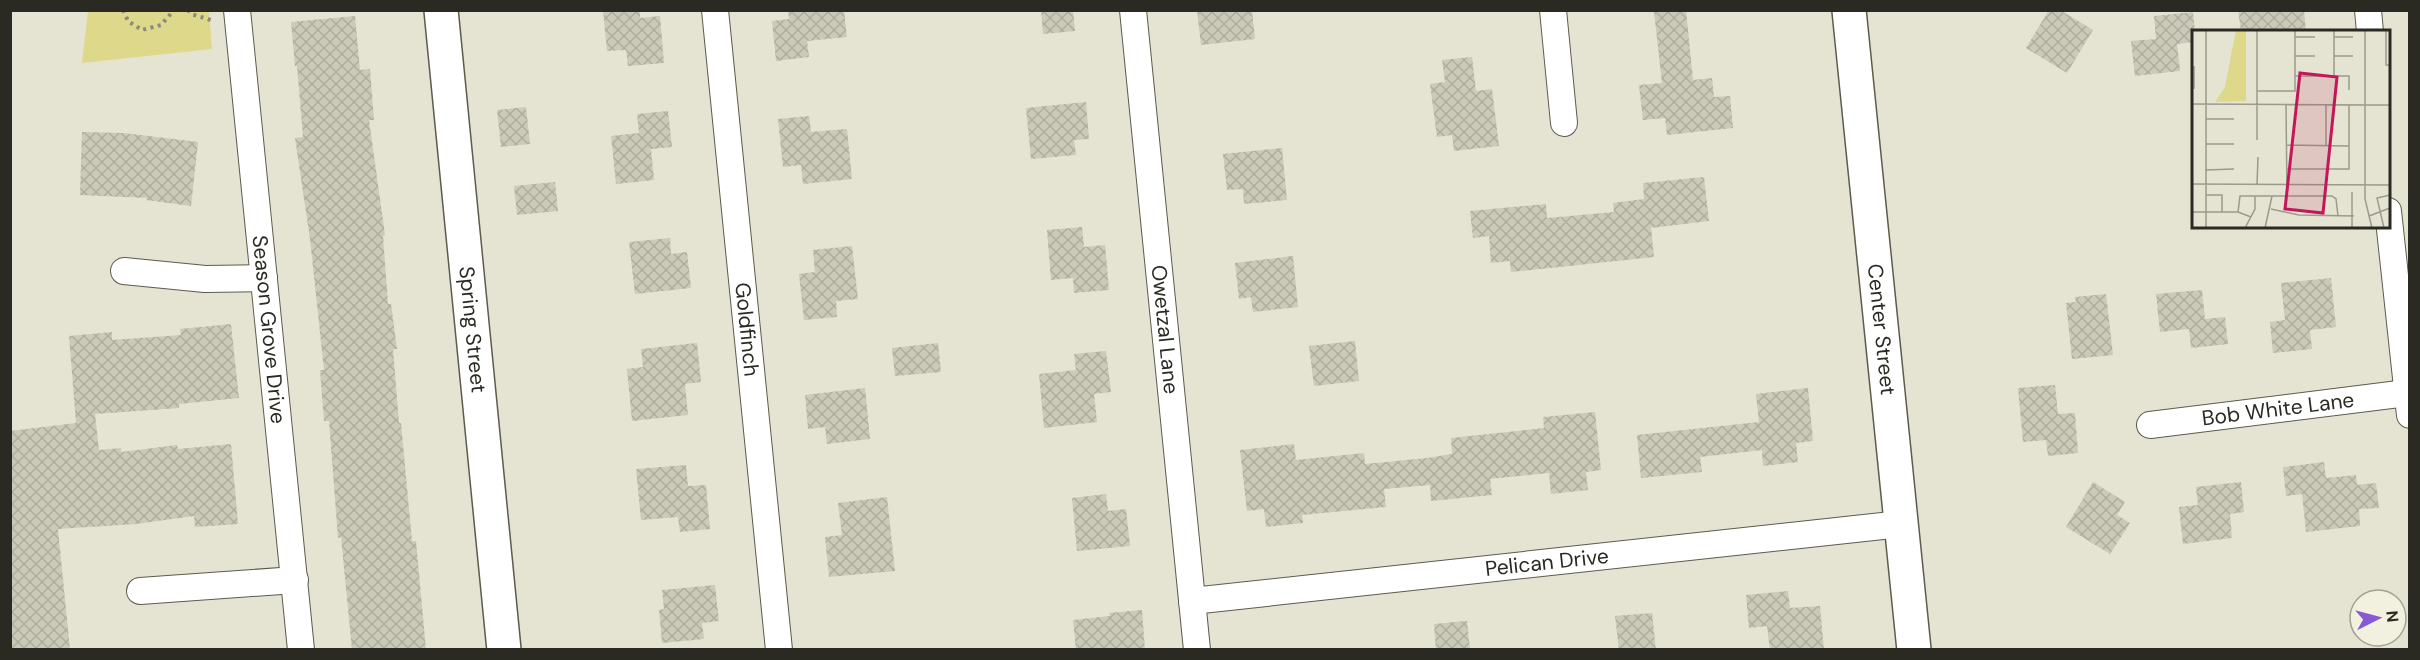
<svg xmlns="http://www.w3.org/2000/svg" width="2420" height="660" font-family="'DM Sans',sans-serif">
<defs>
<pattern id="building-cross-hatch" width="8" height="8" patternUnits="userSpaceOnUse" patternTransform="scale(1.5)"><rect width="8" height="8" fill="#cbcab9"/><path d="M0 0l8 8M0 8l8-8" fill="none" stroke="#aeae9f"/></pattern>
</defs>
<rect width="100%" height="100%" fill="#e5e4d3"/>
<path fill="#ddd88a" d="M 88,11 L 209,11 L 212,49 L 82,63 Z"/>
<path fill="url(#building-cross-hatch)" d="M 603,10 L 640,10 L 640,18 L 660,16 L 664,63 L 628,66 L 626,50 L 607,51 Z
M 788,10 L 844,10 L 847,37 L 807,41 L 809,57 L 776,61 L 772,21 L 789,19 Z
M 1041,10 L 1073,10 L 1075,31 L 1043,34 Z
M 1197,10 L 1252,10 L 1255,39 L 1201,45 Z
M 1686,10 L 1693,80 L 1712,78 L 1714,97 L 1730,96 L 1733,128 L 1667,135 L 1665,118 L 1643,120 L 1639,85 L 1662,83 L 1654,12 Z
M 2049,10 L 2060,10 L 2093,30 L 2067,73 L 2026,48 Z
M 2238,10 L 2304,10 L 2306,32 L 2256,32 L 2256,29 L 2241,31 Z
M 2193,12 L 2195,32 L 2193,32 L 2193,42 L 2177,44 L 2180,71 L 2135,76 L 2131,41 L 2156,39 L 2154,16 Z
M 355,16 L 360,70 L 370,69 L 374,120 L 369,120 L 385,235 L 383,236 L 388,304 L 391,304 L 397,349 L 393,349 L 399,423 L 401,423 L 412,541 L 416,541 L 426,650 L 352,650 L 341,537 L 338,538 L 329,421 L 324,421 L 320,370 L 324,370 L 310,239 L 295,138 L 303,137 L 297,66 L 295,66 L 291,22 Z
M 1472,57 L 1476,91 L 1492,89 L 1499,146 L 1454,151 L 1452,135 L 1437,137 L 1430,84 L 1445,82 L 1442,60 Z
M 1086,102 L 1089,139 L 1074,140 L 1076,155 L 1031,159 L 1026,108 Z
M 526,107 L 530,144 L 501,147 L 497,110 Z
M 668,111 L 672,147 L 651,149 L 654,180 L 616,184 L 611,136 L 639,133 L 637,114 Z
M 809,116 L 811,132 L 847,129 L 852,179 L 803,184 L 801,165 L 783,167 L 778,119 Z
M 82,132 L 124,133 L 198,142 L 191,206 L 146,200 L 147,198 L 80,195 Z
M 1282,148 L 1287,200 L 1244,204 L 1243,189 L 1227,190 L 1223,154 Z
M 1704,177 L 1709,221 L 1651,228 L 1654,257 L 1511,272 L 1510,261 L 1491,263 L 1489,236 L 1473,238 L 1470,211 L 1546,204 L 1547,218 L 1614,212 L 1613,203 L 1644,199 L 1643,183 Z
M 555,182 L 558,211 L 517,215 L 514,186 Z
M 1082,227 L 1084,247 L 1105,245 L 1109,290 L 1074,293 L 1073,278 L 1051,280 L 1047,230 Z
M 670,238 L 671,254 L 687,252 L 691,288 L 635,294 L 629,242 Z
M 852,246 L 858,299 L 836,301 L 837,317 L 804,320 L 799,274 L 815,272 L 813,250 Z
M 1293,256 L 1298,307 L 1253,312 L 1251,297 L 1239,299 L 1235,263 Z
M 2331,278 L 2336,327 L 2310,330 L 2312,349 L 2273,353 L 2270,322 L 2285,320 L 2281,283 Z
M 2202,290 L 2205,319 L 2225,317 L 2228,344 L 2191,348 L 2189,329 L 2160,332 L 2156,294 Z
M 2106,294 L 2113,355 L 2072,359 L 2066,303 L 2076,302 L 2075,297 Z
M 231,324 L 239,398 L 179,404 L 179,408 L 95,414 L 99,450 L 121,448 L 121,452 L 177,445 L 178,449 L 231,444 L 238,524 L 195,527 L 194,516 L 136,524 L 58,529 L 70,650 L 10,650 L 10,431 L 76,423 L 69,336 L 112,332 L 112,340 L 181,335 L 180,329 Z
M 1355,341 L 1359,381 L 1314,386 L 1309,346 Z
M 697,343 L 701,382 L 685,384 L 688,415 L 632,421 L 627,369 L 643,367 L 641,349 Z
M 938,343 L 941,372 L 895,376 L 892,348 Z
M 1106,351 L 1111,392 L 1094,394 L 1097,422 L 1044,428 L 1039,374 L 1076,370 L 1074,354 Z
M 2055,385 L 2058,414 L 2075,413 L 2078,453 L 2048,456 L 2046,440 L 2023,442 L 2018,388 Z
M 865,388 L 870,439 L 827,444 L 825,427 L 808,429 L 805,395 Z
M 1808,388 L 1813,441 L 1796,443 L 1798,462 L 1763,466 L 1762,450 L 1700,457 L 1702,472 L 1641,478 L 1637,435 L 1759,422 L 1756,394 Z
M 1595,412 L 1601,470 L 1586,472 L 1588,490 L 1551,494 L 1549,473 L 1490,479 L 1492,495 L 1431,501 L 1430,485 L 1384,489 L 1386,507 L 1302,515 L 1303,523 L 1266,527 L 1264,509 L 1247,511 L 1240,450 L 1294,444 L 1296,460 L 1364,453 L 1365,464 L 1427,458 L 1452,454 L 1451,438 L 1544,428 L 1543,417 Z
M 2324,462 L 2326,478 L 2356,475 L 2357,485 L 2376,483 L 2379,508 L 2359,509 L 2360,526 L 2306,532 L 2302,494 L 2286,496 L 2283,467 Z
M 686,465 L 688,486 L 706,485 L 710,529 L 680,532 L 678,517 L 641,520 L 636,469 Z
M 2093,482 L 2125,502 L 2117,515 L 2130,523 L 2110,554 L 2066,527 Z
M 2241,482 L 2244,512 L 2230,514 L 2232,538 L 2183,544 L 2179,507 L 2198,505 L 2196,487 Z
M 1106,494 L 1108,511 L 1126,509 L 1130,546 L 1077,551 L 1072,498 Z
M 887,497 L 895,571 L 829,577 L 825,537 L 842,535 L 838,503 Z
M 715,585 L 719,621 L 702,623 L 704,639 L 662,643 L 659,610 L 664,609 L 662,590 Z
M 1788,591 L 1790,608 L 1820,606 L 1824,650 L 1770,650 L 1767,626 L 1749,628 L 1746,595 Z
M 1142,610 L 1145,650 L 1076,650 L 1073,620 L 1110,616 L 1109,613 Z
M 1652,613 L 1656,650 L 1619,650 L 1615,616 Z
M 1467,621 L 1470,650 L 1436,650 L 1434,624 Z"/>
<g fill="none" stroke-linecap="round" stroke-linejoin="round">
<defs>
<g id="street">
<path id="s1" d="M 237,10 L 301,650"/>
<path id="s2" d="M 715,10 L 779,650"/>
<path id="s3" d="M 1133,10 L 1197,650"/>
<path d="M 1553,10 L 1564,123"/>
<path d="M 2368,10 L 2370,32"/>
<path d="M 2388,211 L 2410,415"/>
<path d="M 124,271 L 205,279 L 264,278"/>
<path id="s4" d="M 2150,425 L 2407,393"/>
<path d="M 140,591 L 295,580"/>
<path id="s5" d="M 1192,601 L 1901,524"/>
</g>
<g id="secondary">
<path id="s6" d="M 441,10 L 504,650"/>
<path id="s7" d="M 1849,10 L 1914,650"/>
</g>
</defs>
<use href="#street" stroke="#5c5b4c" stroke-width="28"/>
<use href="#secondary" stroke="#5c5b4c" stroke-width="36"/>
<path stroke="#8a897d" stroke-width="4" stroke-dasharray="3 4.5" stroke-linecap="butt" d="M 123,10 L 128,21 L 142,30 L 161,25 L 174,10
M 188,10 L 191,14 L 214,21"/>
<use href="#street" stroke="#fff" stroke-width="26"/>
<use href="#secondary" stroke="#fff" stroke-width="33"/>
</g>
<g text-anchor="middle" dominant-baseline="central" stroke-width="4.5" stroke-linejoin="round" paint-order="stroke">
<g font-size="21" fill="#2a2a23" stroke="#f2f1e0">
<text stroke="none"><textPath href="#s1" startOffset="321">Season Grove Drive</textPath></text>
<text stroke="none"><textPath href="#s6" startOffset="321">Spring Street</textPath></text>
<text stroke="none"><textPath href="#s2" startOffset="321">Goldfinch</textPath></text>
<text stroke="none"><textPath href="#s3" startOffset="321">Owetzal Lane</textPath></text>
<text stroke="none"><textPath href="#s7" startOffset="321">Center Street</textPath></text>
<text stroke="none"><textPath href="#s4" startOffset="129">Bob White Lane</textPath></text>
<text stroke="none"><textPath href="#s5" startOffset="357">Pelican Drive</textPath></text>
</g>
</g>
<g transform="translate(2192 30)">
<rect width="198" height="198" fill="#e5e4d3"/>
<path d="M 44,0 L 54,0 L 54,71 L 23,72 L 33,57 Z" fill="#ddd88a"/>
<path fill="none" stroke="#9a9a8d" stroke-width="1.5" d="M 65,0 L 65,110M 173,0 L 173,169 L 180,198M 194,0 L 194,35 L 198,35M 103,7 L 123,7M 142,7 L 161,7M 103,26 L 123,26M 142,26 L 161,26M 2,36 L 2,59M 103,46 L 157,46 L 157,60M 142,46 L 142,0M 65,61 L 103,61 L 103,0M 0,74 L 173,75M 94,75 L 95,166M 134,75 L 134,116M 173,75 L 198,75M 14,89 L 42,89M 14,114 L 42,114M 94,115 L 157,116M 94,139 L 157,139 L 157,75M 13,140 L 42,139M 0,154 L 198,155M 65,154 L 66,127M 160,162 L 160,198M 14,165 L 30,165 L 30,182M 79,179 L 107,185 L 162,186M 0,182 L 46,182 L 59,187M 46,182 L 48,166 L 140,166 L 144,169 L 146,186M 177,186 L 198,178M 14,198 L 14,0M 53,198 L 63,179 L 63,166M 73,198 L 80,166M 192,198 L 185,168 L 198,165"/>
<path fill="#c2185b" fill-opacity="0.15" stroke="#c2185b" stroke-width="3" d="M 108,43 L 145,47 L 131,183 L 93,179 Z"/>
<rect width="198" height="198" fill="none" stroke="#2a2a23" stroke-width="3"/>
</g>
<rect width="2420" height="660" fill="none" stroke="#2a2a23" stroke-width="24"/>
<g transform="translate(2378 618) rotate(84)"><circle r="28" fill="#f2f1e0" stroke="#a2a194" stroke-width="1.5"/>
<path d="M0-4.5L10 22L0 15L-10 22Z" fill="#875ad3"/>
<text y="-9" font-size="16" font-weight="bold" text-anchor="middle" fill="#2a2a23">N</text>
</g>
</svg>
